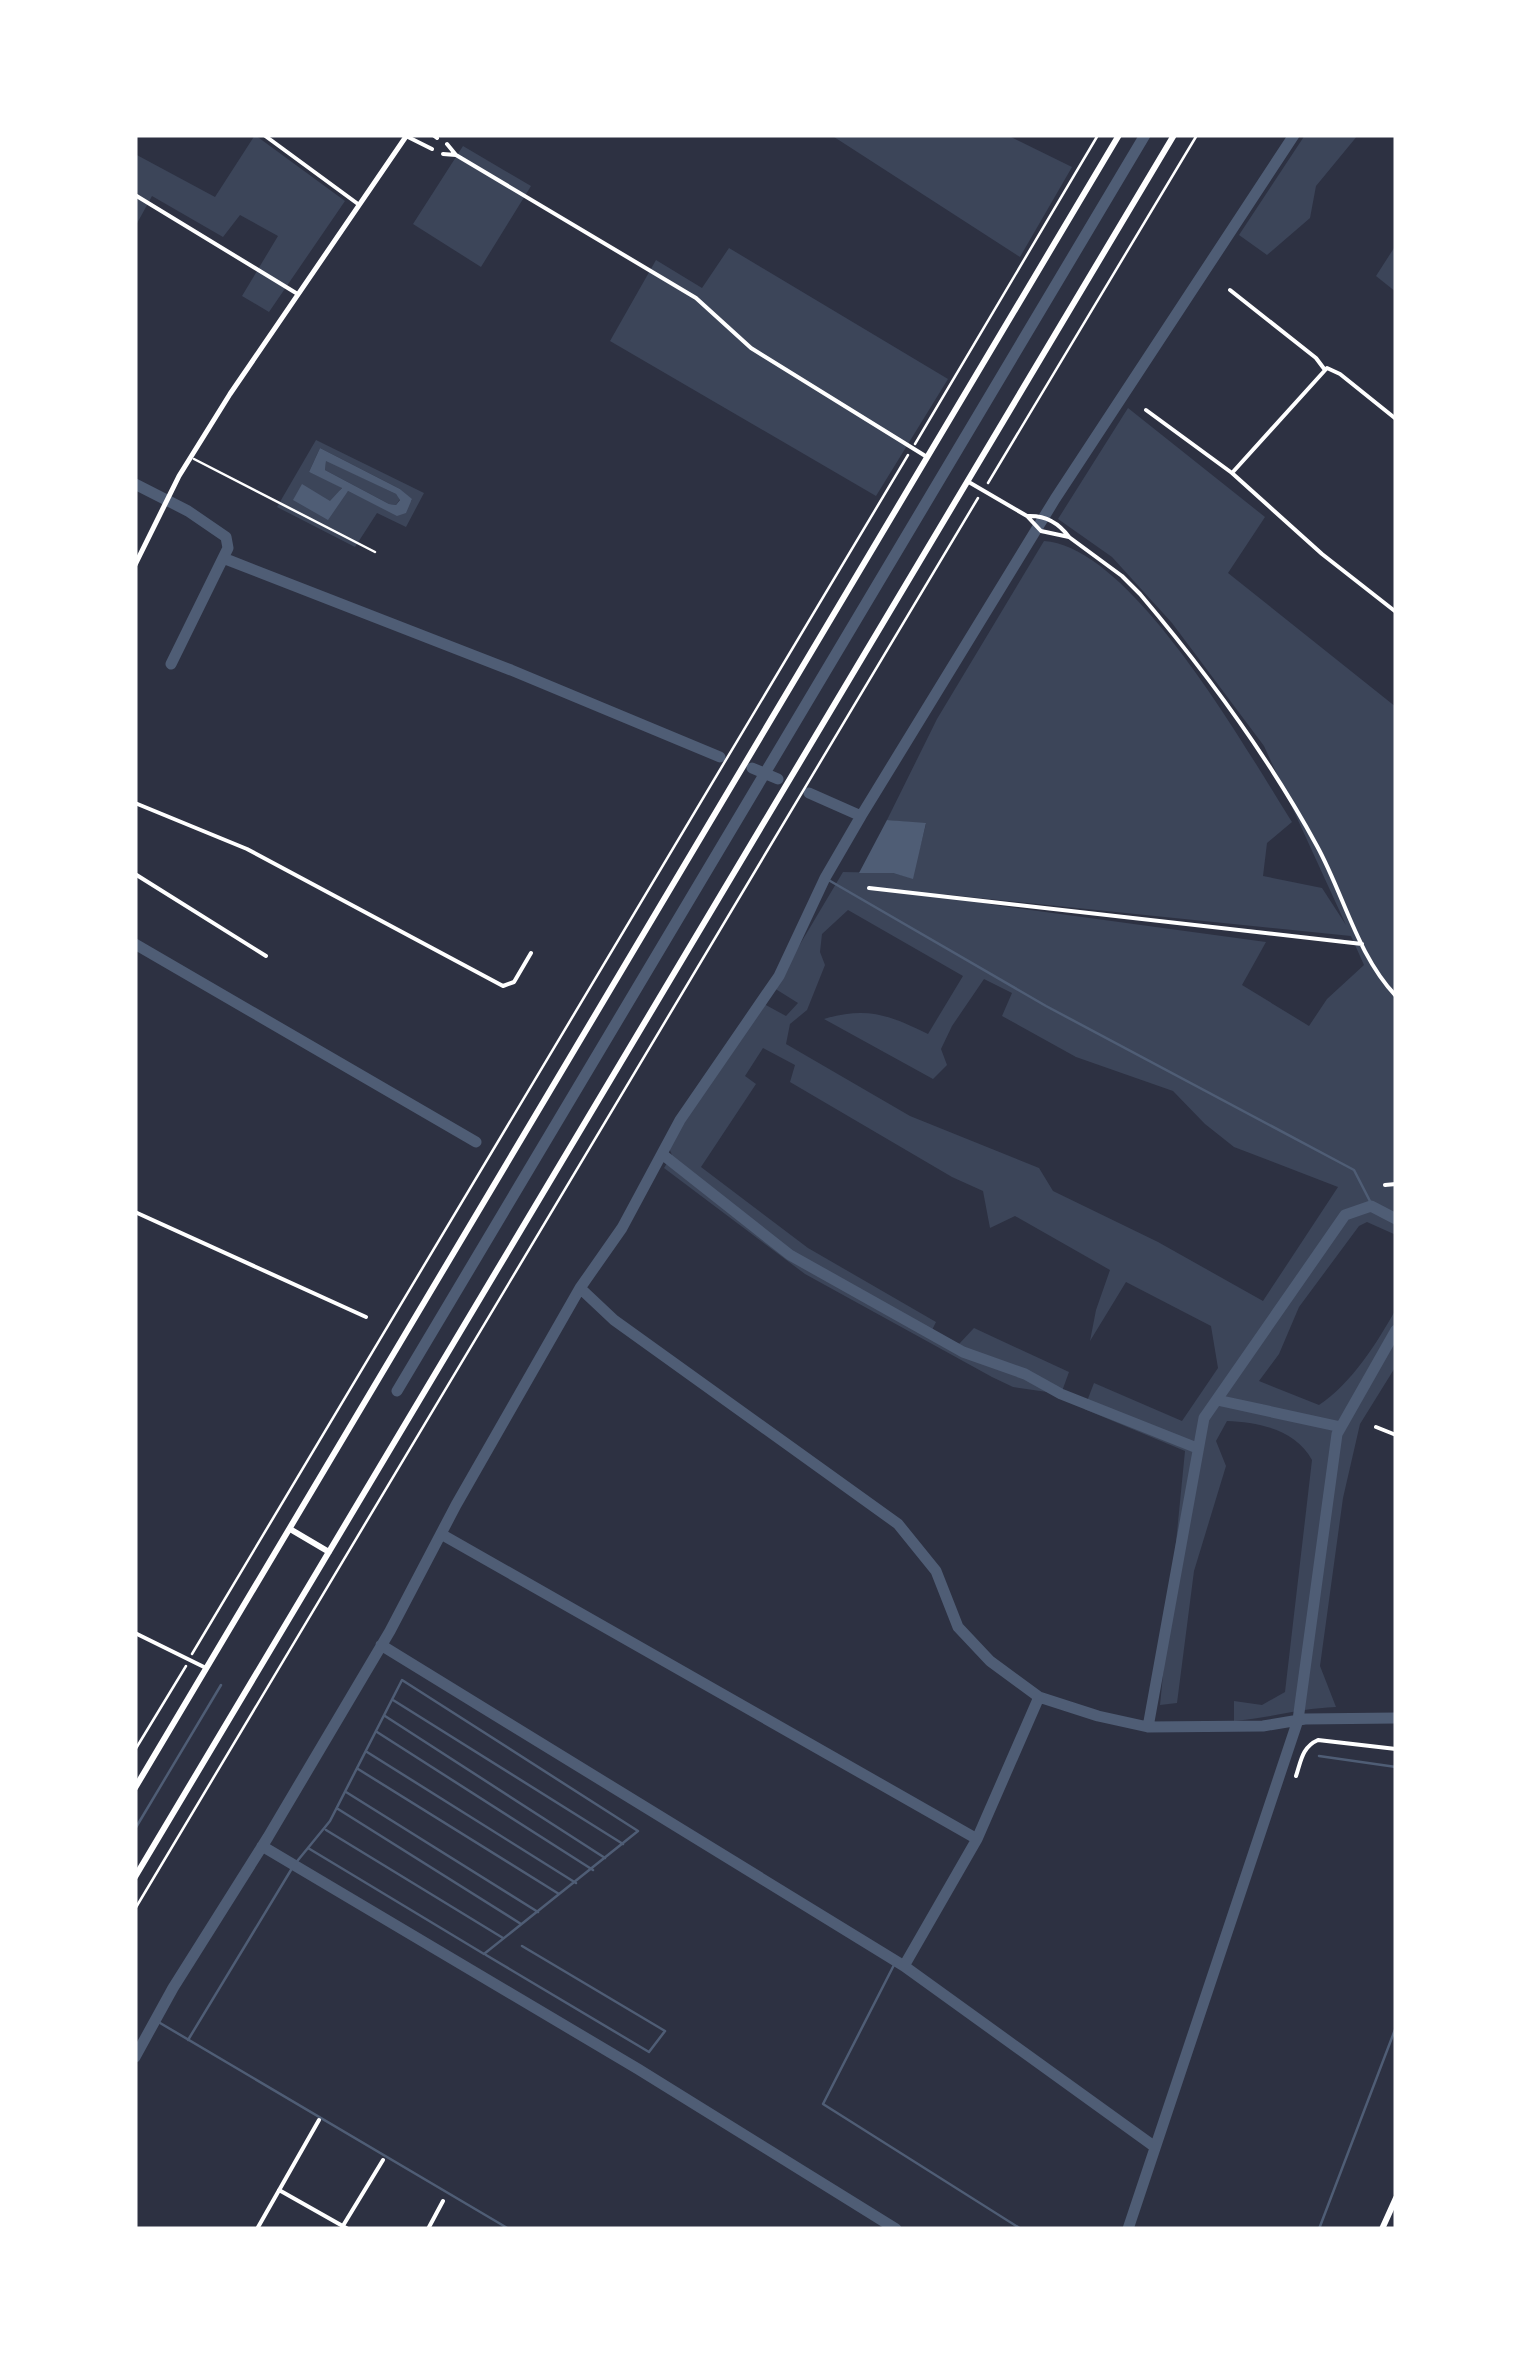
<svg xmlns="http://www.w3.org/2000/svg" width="1531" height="2364" font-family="'Titillium Web',sans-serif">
<rect width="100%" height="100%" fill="#2d3142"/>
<path fill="#3c4559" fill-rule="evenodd" d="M 255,135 L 345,201 L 269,312 L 242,296 L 278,236 L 240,215 L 223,237 L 152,196 L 135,227 L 135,154 L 215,197 Z
M 831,135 L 1007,135 L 1072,167 L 1020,257 Z
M 1305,135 L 1358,135 L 1316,186 L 1310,218 L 1267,255 L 1239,235 Z
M 463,146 L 531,186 L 481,267 L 413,224 Z
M 729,248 L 948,379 L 876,496 L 610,341 L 656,260 L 702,288 Z
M 1394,248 L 1396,250 L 1396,292 L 1376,276 Z
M 1128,408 L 1265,517 L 1228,573 L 1396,707 L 1396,1235 L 1367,1222 L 1359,1226 L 1299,1307 L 1279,1354 L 1259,1381 L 1319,1405 C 1352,1383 1377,1343 1396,1309 L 1396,1366 L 1360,1424 L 1343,1498 L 1320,1666 L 1336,1707 C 1302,1708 1269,1718 1234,1721 L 1234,1701 L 1262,1705 L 1285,1692 L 1312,1460 C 1296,1430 1259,1422 1227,1421 L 1216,1441 L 1226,1466 L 1194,1571 L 1177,1703 L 1160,1705 L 1185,1451 L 1084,1409 L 1094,1383 L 1182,1421 L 1218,1368 L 1211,1326 L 1126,1282 L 1090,1341 L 1096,1310 L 1110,1270 L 1015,1216 L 990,1228 L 983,1191 L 952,1177 L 790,1082 L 795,1065 L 763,1048 L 745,1076 L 756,1084 L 701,1167 L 808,1248 L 936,1322 L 932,1330 L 959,1344 L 974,1328 L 1069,1372 L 1061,1394 L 1013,1387 L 992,1377 L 805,1274 L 664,1168 L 672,1155 L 668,1146 L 764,1004 L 786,1016 L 798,1003 L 774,988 L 843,872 L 893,873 L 912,878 L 926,824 L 887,820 L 937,719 L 1044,541 C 1133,547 1246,750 1292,822 L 1267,843 L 1263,876 L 1322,888 L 1346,925 L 1264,746 L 1172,623 L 1112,557 L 1058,519 ZM 941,894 L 1351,936 L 1364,965 L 1327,999 L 1309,1026 L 1242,985 L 1266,942 L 994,905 ZM 848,910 L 963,976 L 928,1034 C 889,1015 867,1006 824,1019 L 933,1079 L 947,1065 L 941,1049 L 952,1026 L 984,979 L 1012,993 L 1002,1016 L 1076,1057 L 1173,1091 L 1205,1124 L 1234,1147 L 1338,1187 L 1263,1301 L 1158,1242 L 1053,1191 L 1039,1168 L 910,1116 L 786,1044 L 790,1024 L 807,1010 L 825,965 L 820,952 L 822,934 Z
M 316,440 L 424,493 L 406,527 L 377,513 L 355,547 L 277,507 ZM 320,448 L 400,489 L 412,500 L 397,515 L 348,491 L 316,514 L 336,498 L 342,487 L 309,472 Z
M 326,460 L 396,494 L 400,499 L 396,505 L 389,504 L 325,470 Z"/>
<path fill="#4f5d75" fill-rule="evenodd" d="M 320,448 L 400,489 L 412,499 L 406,513 L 397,516 L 348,491 L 328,520 L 293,500 L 302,484 L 330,501 L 342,488 L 309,472 ZM 326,461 L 396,494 L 400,500 L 396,505 L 389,504 L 325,470 Z
M 887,820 L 926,823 L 913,879 L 893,873 L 859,873 Z"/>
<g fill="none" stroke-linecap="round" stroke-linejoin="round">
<path stroke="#4f5d75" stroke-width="2.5" d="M 825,878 L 1046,1006 L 1354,1170 L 1373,1207
M 393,1700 L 623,1844
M 385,1716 L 605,1858
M 377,1732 L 593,1870
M 367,1752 L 576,1883
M 1319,1756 L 1396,1767
M 358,1769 L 559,1894
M 346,1792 L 538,1912
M 338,1809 L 521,1924
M 135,1829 L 221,1685
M 326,1830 L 503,1938
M 486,1955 L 649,2052 L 665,2031 L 522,1946
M 896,1961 L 823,2104 L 1021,2229
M 155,2020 L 509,2229
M 188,2040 L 294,1865 L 330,1821 L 402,1680 L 638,1831 L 484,1954 L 308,1848
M 1319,2229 L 1396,2027"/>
<path stroke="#4f5d75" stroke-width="11" d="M 135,484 L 188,511 L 226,537 L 228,548 L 171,664
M 223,558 L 511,670 L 720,757
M 752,768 L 778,779
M 809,793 L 861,816
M 135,944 L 476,1142
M 662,1154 L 790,1255 L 963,1352 L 1025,1374 L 1061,1394 L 1197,1448
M 580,1288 L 614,1320 L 898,1524 L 936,1571 L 958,1627 L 990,1661 L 1039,1697 L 1098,1716 L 1148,1727 L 1263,1726 L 1305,1719 L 1396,1718
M 397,1391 L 1145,135
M 1217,1400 L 1341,1427
M 441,1534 L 977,1839
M 381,1645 L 904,1966 L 1155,2147
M 1148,1727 L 1204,1418 L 1345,1215 L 1371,1206 L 1396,1219
M 262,1846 L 638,2069 L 896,2229
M 904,1966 L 977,1839 L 1039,1697
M 135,2057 L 173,1988 L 268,1837 L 390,1631 L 456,1505 L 580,1288 L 622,1228 L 680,1120 L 779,976 L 825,878 L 861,816 L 1055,499 L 1294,135
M 1128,2229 L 1298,1720 L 1337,1434 L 1396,1330"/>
<path stroke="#fff" stroke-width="2.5" d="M 915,444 L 1098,135
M 988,483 L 1197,135
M 192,1654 L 908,455
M 135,1750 L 186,1666
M 135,1909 L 978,498"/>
<path stroke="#fff" stroke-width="2.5" d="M 194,459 L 375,552"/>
<path stroke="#fff" stroke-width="4" d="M 264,135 L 358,204
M 433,135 L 437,138
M 406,136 L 432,149
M 447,144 L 456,155 L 696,298 L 751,348 L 927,457
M 443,154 L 456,155
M 135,195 L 296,293
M 1230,290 L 1316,358 L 1325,370
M 1146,410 L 1232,473 L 1322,554 L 1396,612
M 1232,473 L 1327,368 L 1340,374 L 1396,419
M 967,481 L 1027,516 C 1046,515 1059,523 1069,537 L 1041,531 L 1027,516
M 1069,537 L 1122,576 L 1140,594 C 1206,672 1268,756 1317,846 C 1344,895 1357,955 1396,996
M 135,803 L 247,849 L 503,986 L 514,982 L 531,953
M 135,874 L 266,956
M 869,888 L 1362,944
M 1385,1185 L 1396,1184
M 135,1212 L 366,1317
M 1376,1427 L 1396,1435
M 135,1633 L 206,1668
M 1296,1776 C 1301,1761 1302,1747 1318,1740 L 1396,1749
M 279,2190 L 348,2229
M 257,2229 L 319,2120
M 341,2229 L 383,2160
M 428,2229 L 443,2201"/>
<path stroke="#fff" stroke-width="5" d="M 135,565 L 179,476 L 230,394 L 407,135"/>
<path stroke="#fff" stroke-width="6" d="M 1382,2229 L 1396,2198"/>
<path stroke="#fff" stroke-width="6" d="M 290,1529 L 329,1552
M 135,1788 L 1119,135
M 135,1877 L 1174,135"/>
</g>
<rect width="1531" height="2364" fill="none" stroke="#ffffff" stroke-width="275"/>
</svg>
